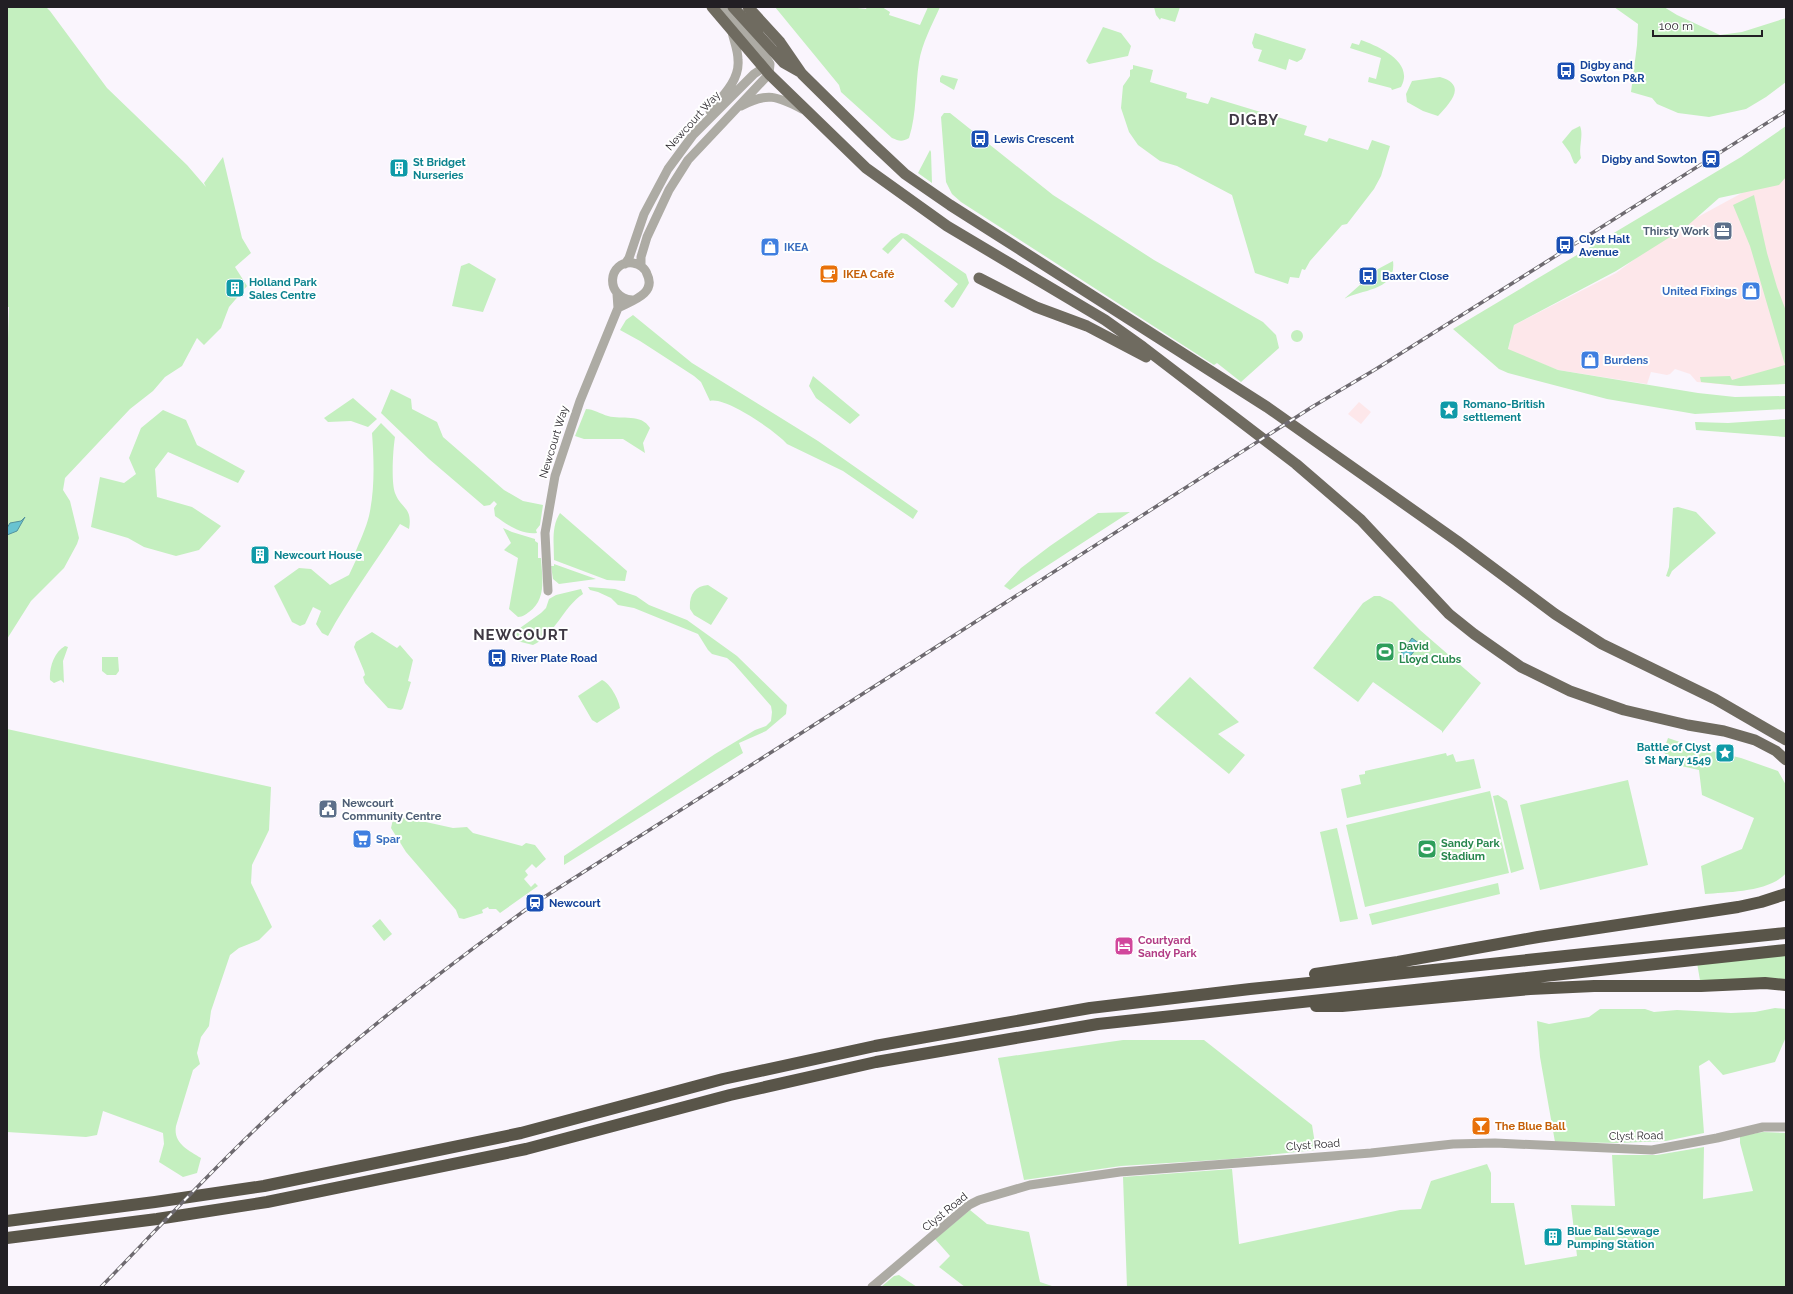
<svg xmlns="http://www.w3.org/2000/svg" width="1793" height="1294" font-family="Raleway,sans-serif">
<rect width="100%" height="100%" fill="#faf5fd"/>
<path fill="#fde7ea" d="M 1786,169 L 1786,384 L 1740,386 L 1697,382 L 1690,374 L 1675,369 L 1670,374 L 1667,375 L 1651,372 L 1647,384 L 1558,370 L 1508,350 L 1514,325 L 1616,273 L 1674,230 Z
M 1359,402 L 1371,412 L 1361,424 L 1348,414 Z"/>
<path fill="#c4efbf" d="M 7,7 L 46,7 L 50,11 L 107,88 L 187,165 L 206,187 L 204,183 L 223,157 L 242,238 L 251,253 L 235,267 L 247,286 L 229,307 L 221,328 L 204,345 L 197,338 L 182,366 L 165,377 L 153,391 L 130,409 L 65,478 L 63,490 L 70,501 L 79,538 L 77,544 L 64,568 L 31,601 L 7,639 L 7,370 L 9,307 L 7,307 Z
M 775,7 L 849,7 L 866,9 L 867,7 L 882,7 L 890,12 L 889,15 L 920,25 L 928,7 L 940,7 C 932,25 922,43 919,62 C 915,87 917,113 909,138 C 902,142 899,141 892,138 L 841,92 L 839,85 Z
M 1154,7 L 1180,7 L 1175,22 L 1161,18 L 1160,20 L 1156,15 Z
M 1614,7 L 1664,7 L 1677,15 L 1720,35 L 1742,32 L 1786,18 L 1786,82 L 1766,97 L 1746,109 L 1709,117 L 1678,113 L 1657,104 L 1652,98 L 1631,92 L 1637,45 L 1638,24 Z
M 1103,27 L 1121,33 L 1131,46 L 1128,56 L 1089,64 L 1086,61 Z
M 1255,33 L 1306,49 L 1302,59 L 1297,62 L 1289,59 L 1286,70 L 1258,61 L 1262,50 L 1254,48 L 1252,43 Z
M 1361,40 C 1378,46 1415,62 1401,87 L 1392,90 L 1391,88 L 1368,82 L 1369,77 L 1376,79 L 1381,58 L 1350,48 L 1352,43 L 1359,45 Z
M 1133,65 L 1153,70 L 1150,82 L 1187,93 L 1186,98 L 1208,104 L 1211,97 L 1307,126 L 1304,135 L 1327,142 L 1329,138 L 1368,150 L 1372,140 L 1390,146 L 1381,176 L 1374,189 L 1347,224 L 1342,225 L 1310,261 L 1305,270 L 1302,269 L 1299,278 L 1290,277 L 1288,284 L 1255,273 L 1232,195 L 1177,166 L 1160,161 L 1138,145 L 1129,132 L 1121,108 L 1123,86 L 1130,76 L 1130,70 L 1133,69 Z
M 942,75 L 958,79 L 954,90 L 940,82 L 940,78 Z
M 1440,77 C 1468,85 1450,103 1438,116 L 1423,111 L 1407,102 L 1406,94 L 1412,81 Z
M 944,113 L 950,113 L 1053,195 L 1154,260 L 1263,322 L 1276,335 L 1279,348 L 1241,382 L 1217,363 L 1214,365 L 1189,349 L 961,202 L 952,194 L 946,182 L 941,117 Z
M 1580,126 C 1584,136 1578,147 1581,158 L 1576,164 L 1574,163 L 1570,153 L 1562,142 L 1572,130 Z
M 1786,126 L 1786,177 L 1779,185 L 1719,198 L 1686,227 L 1616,271 L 1514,325 L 1508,349 L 1558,370 L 1698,393 L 1735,397 L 1785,396 L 1786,409 L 1695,414 L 1607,399 L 1508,373 L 1499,369 L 1453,329 L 1741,157 Z
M 930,150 L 931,152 L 932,183 L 918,173 Z
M 1754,195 L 1767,253 L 1777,287 L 1786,311 L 1786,384 L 1740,386 L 1701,382 L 1700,377 L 1730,376 L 1732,380 L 1785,365 L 1750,246 L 1733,205 Z
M 901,233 L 907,234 L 966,274 L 969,283 L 954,307 L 952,308 L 944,301 L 958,284 L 903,238 L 888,254 L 882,249 L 892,239 Z
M 1393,261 C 1397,291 1362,289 1344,299 L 1378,269 Z
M 469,263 L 496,279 L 483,312 L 452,306 L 461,266 Z
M 633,315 L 692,363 L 818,441 L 918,511 L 913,519 L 843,471 L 787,444 C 777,432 725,396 710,401 L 701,382 L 694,376 L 640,341 L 620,330 L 626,320 Z
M1291 336a6 6 0 1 1 12 0a6 6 0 1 1-12 0Z
M 813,376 L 860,415 L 850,424 L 816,398 L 809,386 Z
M 391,389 L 411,399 L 412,409 L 437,422 L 443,437 L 504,490 L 523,501 L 543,505 L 540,525 L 536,530 L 537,533 C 521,535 508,525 495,516 L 494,508 L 497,504 L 494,501 L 490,505 L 484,506 L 429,459 L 381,413 Z
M 353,398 L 377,419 L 368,427 L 351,421 L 328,422 L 324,418 Z
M 586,409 C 593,409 601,414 608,416 C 622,420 641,413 650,428 L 643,443 L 645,453 L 623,439 L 584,439 L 575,436 Z
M 163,410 L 186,420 L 197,445 L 245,471 L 238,483 L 168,452 L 155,469 L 157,497 L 192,507 L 221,526 L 199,550 L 176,556 L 144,547 L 128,538 L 91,527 L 100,477 L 124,483 L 136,474 L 129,458 L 141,428 Z
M 1786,419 L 1786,437 L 1696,430 L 1695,422 L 1728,423 Z
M 381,423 L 395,437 C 393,449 391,482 395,493 C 401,509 413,507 409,529 L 400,524 C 376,562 349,597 328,636 L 322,633 L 316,624 L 321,611 L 313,607 L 305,624 L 300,626 L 292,622 L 274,586 L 299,568 L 311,569 L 330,585 L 349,575 L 356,560 L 364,561 L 364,557 L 355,553 C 360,541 366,528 369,516 C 375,489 374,460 372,433 Z
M 1678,507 L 1696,512 L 1716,533 L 1672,571 L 1669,577 L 1666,576 L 1669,567 L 1673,508 Z
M 1130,512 L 1010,590 L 1004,586 L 1021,568 L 1050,546 L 1098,513 Z
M 560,513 L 627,571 L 625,581 L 607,580 L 554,560 C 554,544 551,527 560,513 Z
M 503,528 L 512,532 L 535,539 L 535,541 L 538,543 L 538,558 L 541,558 C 542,577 547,599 529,612 C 526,614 523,617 518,617 L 509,609 L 518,558 L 504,550 L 511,543 Z
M 554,564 L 596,579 L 559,584 L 553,579 L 551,566 L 554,566 Z
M 708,585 L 728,598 L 711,625 L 694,615 L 690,609 C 689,596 694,586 708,585 Z
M 588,587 L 615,589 L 636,596 L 649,605 L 687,620 L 737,656 L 787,705 L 786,714 L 766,731 L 739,743 L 743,753 L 564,865 L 564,856 L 715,754 L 755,730 L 766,726 L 771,721 L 772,712 L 771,706 L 734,664 L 727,658 L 712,654 L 708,650 L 698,634 L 634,608 L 618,605 L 611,598 L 598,592 L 590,590 Z
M 581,589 L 583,594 C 563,607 555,635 533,645 L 517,641 L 515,635 L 520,628 L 541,613 L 546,608 L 549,599 L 556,595 Z
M 1374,596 L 1380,596 L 1392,602 L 1420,630 L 1481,683 L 1442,733 L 1442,731 L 1373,682 L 1358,702 L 1313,668 L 1363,603 Z
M 372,632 L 397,648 L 400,645 L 413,660 L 408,681 L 411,682 L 403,708 L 401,710 L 388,708 L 365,683 L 363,677 L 365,675 L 364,671 L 354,647 L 356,642 Z
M 65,646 L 68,647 L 63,661 L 64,683 L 61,680 L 54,683 L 50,680 C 49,668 54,652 65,646 Z
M 102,657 L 118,657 L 119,671 L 116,675 L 107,675 L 102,671 Z
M 1190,677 L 1239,722 L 1218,734 L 1245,755 L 1229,774 L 1155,713 Z
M 602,680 C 610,683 619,700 620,708 L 597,723 L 592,720 L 578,696 Z
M 7,729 L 271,787 L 269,830 L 252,865 L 251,883 L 272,927 L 259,940 L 239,948 L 230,955 L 211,1011 L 209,1026 L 201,1037 L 197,1053 L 200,1064 L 193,1070 L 176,1126 C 173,1143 188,1150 201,1158 L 197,1173 L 183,1177 L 159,1162 L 164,1144 L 163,1133 L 103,1111 L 97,1135 L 86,1137 L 7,1132 Z
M 1668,738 L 1695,747 L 1741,758 L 1778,771 L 1786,785 L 1786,873 C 1770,892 1728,892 1705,894 L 1701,866 L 1742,849 L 1754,818 L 1702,795 L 1699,770 L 1681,766 L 1663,752 Z
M 1446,753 L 1447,756 L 1453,754 L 1456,762 L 1474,759 L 1481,788 L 1347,818 L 1341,789 L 1361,784 L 1359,775 L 1365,774 L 1365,771 Z
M 1628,780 L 1648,865 L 1540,890 L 1520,805 Z
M 1490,791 L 1509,873 L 1365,907 L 1346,825 Z
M 1498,795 L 1507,801 L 1524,869 L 1511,873 L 1493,796 Z
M 394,815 L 453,828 L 467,827 L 473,833 L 522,846 L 526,843 L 535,845 L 546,859 L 536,868 L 532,864 L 525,871 L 528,875 L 524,879 L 531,887 L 535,883 L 538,886 L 500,913 L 496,909 L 489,909 L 488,907 L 482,910 L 483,913 L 464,919 L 459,918 L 456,910 L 406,852 L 391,828 Z
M 1337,828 L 1358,919 L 1340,922 L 1320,832 Z
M 1498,883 L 1500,894 L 1372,925 L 1369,914 Z
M 380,919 L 392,934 L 384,941 L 372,926 Z
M 1786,955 L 1786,985 L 1701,986 L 1697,963 Z
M 1775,1008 L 1786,1009 L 1786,1037 L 1775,1062 L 1723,1075 L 1709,1060 L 1699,1066 L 1704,1133 L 1666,1141 L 1619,1143 L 1555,1142 L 1540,1057 L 1537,1021 L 1549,1024 L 1589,1017 L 1600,1009 L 1645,1009 L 1654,1012 L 1677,1010 L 1731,1013 L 1755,1012 Z
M 1123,1040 L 1204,1040 L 1312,1125 L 1316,1150 L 1231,1159 L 1121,1166 L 1024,1180 L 998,1058 Z
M 1763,1132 L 1786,1133 L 1786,1287 L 1127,1287 L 1123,1177 L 1232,1169 L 1239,1244 L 1400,1210 L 1421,1209 L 1431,1181 L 1487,1164 L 1491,1173 L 1491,1203 L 1514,1203 L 1525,1265 L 1577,1256 L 1571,1205 L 1615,1206 L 1612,1155 L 1657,1155 L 1704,1147 L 1703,1199 L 1753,1191 L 1740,1143 L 1740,1136 Z
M 970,1210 L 987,1224 L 1029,1232 L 1040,1282 L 1055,1287 L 965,1287 L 939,1267 L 950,1256 L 935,1239 Z
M 899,1275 L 917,1287 L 881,1287 L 894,1276 Z"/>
<path fill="#69c3d1" stroke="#54929d" d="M 25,517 L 17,531 L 7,535 L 7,528 L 10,523 L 21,521 Z
M 1412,638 L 1420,644 L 1407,660 L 1400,655 Z"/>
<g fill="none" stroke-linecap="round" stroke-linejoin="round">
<path stroke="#adaba4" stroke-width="9" d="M 741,106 C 767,92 777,96 802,109
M 710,111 C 722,97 740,80 738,60 C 738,50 734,41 732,32
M 625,264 L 629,258 L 644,214 L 668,169 L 693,135 L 754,74 L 769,64
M 641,266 L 641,257 L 647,237 L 669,190 L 688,160 L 769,74 L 770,64 L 765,56 L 722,7
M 618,308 C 631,301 657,294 647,274 C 645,268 639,264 633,263 C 608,260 604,297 632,300
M 548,591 L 545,533 L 555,476 L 580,401 L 618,308 L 617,294
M 872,1287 L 969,1205 L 979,1200 L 1030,1185 L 1120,1172 L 1371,1153 L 1453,1144 L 1495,1143 L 1652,1150 L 1717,1138 L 1763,1127 L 1786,1127"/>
<path stroke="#6f6b60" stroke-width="11" d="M 712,7 L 769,74 L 866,168 L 947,226 L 1105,320 L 1143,347 L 1296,464 L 1361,520 L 1449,614 L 1474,634 L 1521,667 L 1570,691 L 1624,710 L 1688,725 L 1724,731 L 1755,740 L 1776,751 L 1786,760
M 733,7 L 784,63 L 800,72
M 748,7 L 780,42 L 802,74 L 872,143 L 905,174 L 950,205 L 1267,407 L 1457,541 L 1555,614 L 1602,644 L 1715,699 L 1786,740
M 979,278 L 1036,307 L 1087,326 L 1146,357"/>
<path stroke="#595549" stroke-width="12" d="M 1315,974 L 1398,962 L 1538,937 L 1738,907 L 1761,902 L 1786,894
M 1316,1006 L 1342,1006 L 1530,989 L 1594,986 L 1701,986 L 1765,983 L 1786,985
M 7,1221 L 155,1202 L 264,1186 L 521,1133 L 723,1079 L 875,1046 L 1090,1008 L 1250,989 L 1786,933
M 7,1238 L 157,1219 L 267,1202 L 526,1149 L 730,1095 L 876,1062 L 1098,1024 L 1786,950"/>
<defs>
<path id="rail" d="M 101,1287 C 171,1215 239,1140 316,1074 C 386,1014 460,957 535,903 L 1312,407 L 1376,369 L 1786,111"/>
</defs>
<use href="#rail" stroke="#6e6a70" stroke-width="3.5"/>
<use href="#rail" stroke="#fff" stroke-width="2" stroke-dasharray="6" stroke-linecap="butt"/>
</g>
<defs>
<symbol id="bus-square" viewBox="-11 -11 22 22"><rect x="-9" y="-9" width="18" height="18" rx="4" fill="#1a4fb4" stroke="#fff"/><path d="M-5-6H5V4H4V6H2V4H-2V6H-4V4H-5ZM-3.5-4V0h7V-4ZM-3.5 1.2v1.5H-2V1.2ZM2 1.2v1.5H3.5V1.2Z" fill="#fff"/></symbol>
<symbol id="station-square" viewBox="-11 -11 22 22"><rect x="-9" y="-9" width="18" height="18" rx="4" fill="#1a4fb4" stroke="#fff"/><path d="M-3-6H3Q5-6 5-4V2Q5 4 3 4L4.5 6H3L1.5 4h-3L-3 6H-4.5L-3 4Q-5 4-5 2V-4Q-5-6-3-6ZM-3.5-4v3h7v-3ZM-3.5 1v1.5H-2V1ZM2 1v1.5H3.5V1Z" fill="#fff"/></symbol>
<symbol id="building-square" viewBox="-11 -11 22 22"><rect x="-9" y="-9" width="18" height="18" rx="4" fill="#0f9aa8" stroke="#fff"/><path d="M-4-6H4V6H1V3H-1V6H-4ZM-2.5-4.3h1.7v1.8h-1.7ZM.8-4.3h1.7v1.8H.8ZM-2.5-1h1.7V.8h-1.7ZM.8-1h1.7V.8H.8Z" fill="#fff"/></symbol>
<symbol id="office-square" viewBox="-11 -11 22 22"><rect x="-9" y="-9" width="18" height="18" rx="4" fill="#5c6f8a" stroke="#fff"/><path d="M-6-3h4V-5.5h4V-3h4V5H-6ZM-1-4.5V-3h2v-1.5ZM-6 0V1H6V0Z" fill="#fff"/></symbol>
<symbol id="shop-square" viewBox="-11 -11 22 22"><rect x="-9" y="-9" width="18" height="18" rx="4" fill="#3f7fe0" stroke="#fff"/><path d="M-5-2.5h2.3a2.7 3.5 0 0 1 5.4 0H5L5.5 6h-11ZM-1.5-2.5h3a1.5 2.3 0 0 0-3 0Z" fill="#fff"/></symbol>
<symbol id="cafe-square" viewBox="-11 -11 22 22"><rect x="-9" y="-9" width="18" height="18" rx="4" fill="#e8710a" stroke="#fff"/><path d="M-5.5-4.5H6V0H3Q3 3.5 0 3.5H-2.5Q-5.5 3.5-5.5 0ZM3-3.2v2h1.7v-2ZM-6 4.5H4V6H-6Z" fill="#fff"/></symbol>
<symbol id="sight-square" viewBox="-11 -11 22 22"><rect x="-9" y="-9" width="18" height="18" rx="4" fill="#0f9aa8" stroke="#fff"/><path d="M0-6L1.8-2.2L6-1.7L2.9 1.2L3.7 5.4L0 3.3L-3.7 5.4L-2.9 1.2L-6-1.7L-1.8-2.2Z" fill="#fff"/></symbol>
<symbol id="stadium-square" viewBox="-11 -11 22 22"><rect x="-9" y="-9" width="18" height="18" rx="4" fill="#2e9e5b" stroke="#fff"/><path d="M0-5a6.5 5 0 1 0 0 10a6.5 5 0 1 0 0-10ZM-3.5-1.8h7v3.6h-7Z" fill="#fff"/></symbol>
<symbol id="civic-square" viewBox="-11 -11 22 22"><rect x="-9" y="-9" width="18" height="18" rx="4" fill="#5c6f8a" stroke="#fff"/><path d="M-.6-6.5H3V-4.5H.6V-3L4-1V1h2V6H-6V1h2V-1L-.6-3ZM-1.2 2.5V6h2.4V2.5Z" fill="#fff"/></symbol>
<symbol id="supermarket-square" viewBox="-11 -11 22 22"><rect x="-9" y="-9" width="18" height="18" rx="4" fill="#3f7fe0" stroke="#fff"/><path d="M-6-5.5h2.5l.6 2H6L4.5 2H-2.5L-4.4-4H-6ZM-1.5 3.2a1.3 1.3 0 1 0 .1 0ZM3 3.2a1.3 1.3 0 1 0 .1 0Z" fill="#fff"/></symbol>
<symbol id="hotel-square" viewBox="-11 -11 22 22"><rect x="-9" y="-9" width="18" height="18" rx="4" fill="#d1479c" stroke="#fff"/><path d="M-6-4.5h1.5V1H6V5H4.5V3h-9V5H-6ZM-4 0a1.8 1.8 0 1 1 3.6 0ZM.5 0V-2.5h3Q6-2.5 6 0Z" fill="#fff"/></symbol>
<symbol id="bar-square" viewBox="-11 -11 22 22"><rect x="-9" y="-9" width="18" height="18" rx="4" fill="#e8710a" stroke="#fff"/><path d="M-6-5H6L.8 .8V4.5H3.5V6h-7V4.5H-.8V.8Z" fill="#fff"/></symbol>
</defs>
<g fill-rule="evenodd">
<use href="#bus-square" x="1555" y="60" width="22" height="22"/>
<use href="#bus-square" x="969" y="128" width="22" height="22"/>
<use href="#station-square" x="1700" y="148" width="22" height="22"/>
<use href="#building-square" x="388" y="157" width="22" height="22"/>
<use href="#office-square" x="1712" y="220" width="22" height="22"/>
<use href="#bus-square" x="1554" y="234" width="22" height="22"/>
<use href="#shop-square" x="759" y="236" width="22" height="22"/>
<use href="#cafe-square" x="818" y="263" width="22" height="22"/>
<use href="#bus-square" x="1357" y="265" width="22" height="22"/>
<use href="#building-square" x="224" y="277" width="22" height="22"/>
<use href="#shop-square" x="1740" y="280" width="22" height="22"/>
<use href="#shop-square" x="1579" y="349" width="22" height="22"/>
<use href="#sight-square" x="1438" y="399" width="22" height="22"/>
<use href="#building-square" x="249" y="544" width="22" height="22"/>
<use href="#stadium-square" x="1374" y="641" width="22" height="22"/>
<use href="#bus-square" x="486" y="647" width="22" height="22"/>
<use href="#sight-square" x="1714" y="742" width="22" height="22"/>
<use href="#civic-square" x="317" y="798" width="22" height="22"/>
<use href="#supermarket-square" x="351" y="828" width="22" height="22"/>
<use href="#stadium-square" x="1416" y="838" width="22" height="22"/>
<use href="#station-square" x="524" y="892" width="22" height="22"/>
<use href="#hotel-square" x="1113" y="935" width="22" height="22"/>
<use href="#bar-square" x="1470" y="1115" width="22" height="22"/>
<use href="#building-square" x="1542" y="1226" width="22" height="22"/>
</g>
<g text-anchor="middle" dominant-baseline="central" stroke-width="4" stroke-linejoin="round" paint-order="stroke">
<g font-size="11" font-weight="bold" fill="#164399" stroke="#fff" text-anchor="start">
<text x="1580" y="65">Digby and<tspan x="1580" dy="13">Sowton P&amp;R</tspan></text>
<text x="994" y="139">Lewis Crescent</text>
<text x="1697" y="159" text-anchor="end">Digby and Sowton</text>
<text x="1579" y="239">Clyst Halt<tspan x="1579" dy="13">Avenue</tspan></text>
<text x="1382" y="276">Baxter Close</text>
<text x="511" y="658">River Plate Road</text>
<text x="549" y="903">Newcourt</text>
</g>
<g font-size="11" fill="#221f24" stroke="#fff">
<text transform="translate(693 121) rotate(-48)">Newcourt Way</text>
<text transform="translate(554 442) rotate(-73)">Newcourt Way</text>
<text transform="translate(1636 1136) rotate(-1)">Clyst Road</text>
<text transform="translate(1313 1145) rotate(-4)">Clyst Road</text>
<text transform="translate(945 1212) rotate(-39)">Clyst Road</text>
</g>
<g font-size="11" font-weight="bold" fill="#0d838f" stroke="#fff" text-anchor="start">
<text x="413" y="162">St Bridget<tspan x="413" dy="13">Nurseries</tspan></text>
<text x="249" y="282">Holland Park<tspan x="249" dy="13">Sales Centre</tspan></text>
<text x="1463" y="404">Romano-British<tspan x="1463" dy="13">settlement</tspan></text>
<text x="274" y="555">Newcourt House</text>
<text x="1711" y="747" text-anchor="end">Battle of Clyst<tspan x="1711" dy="13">St Mary 1549</tspan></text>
<text x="1567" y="1231">Blue Ball Sewage<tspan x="1567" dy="13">Pumping Station</tspan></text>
</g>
<g font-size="11" font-weight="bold" fill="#4e5e75" stroke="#fff" text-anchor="end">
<text x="1709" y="231">Thirsty Work</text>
<text x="342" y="803" text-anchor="start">Newcourt<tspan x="342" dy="13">Community Centre</tspan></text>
</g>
<g font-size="11" font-weight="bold" fill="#366cbe" stroke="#fff" text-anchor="start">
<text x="784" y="247">IKEA</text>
<text x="1737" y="291" text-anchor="end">United Fixings</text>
<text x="1604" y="360">Burdens</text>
<text x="376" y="839">Spar</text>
</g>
<g font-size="11" font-weight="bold" fill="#c56008" stroke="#fff" text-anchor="start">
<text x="843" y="274">IKEA Café</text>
<text x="1495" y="1126">The Blue Ball</text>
</g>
<g font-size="11" font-weight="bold" fill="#27864d" stroke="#fff" text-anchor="start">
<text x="1399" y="646">David<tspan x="1399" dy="13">Lloyd Clubs</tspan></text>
<text x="1441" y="843">Sandy Park<tspan x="1441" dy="13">Stadium</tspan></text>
</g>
<g font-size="11" font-weight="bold" fill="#b23c85" stroke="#fff" text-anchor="start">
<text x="1138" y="940">Courtyard<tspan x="1138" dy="13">Sandy Park</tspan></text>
</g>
<g font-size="15" font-weight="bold" letter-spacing="1" fill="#3e3843" stroke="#fff">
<text x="1254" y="120">DIGBY</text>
<text x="521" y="635">NEWCOURT</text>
</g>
</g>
<rect width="1793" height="1294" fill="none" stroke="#221f24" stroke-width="16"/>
<path d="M1653 30v6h109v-6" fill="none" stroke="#221f24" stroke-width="2"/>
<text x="1659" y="30" font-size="12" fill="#221f24" stroke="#ffffff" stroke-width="3" paint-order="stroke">100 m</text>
</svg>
